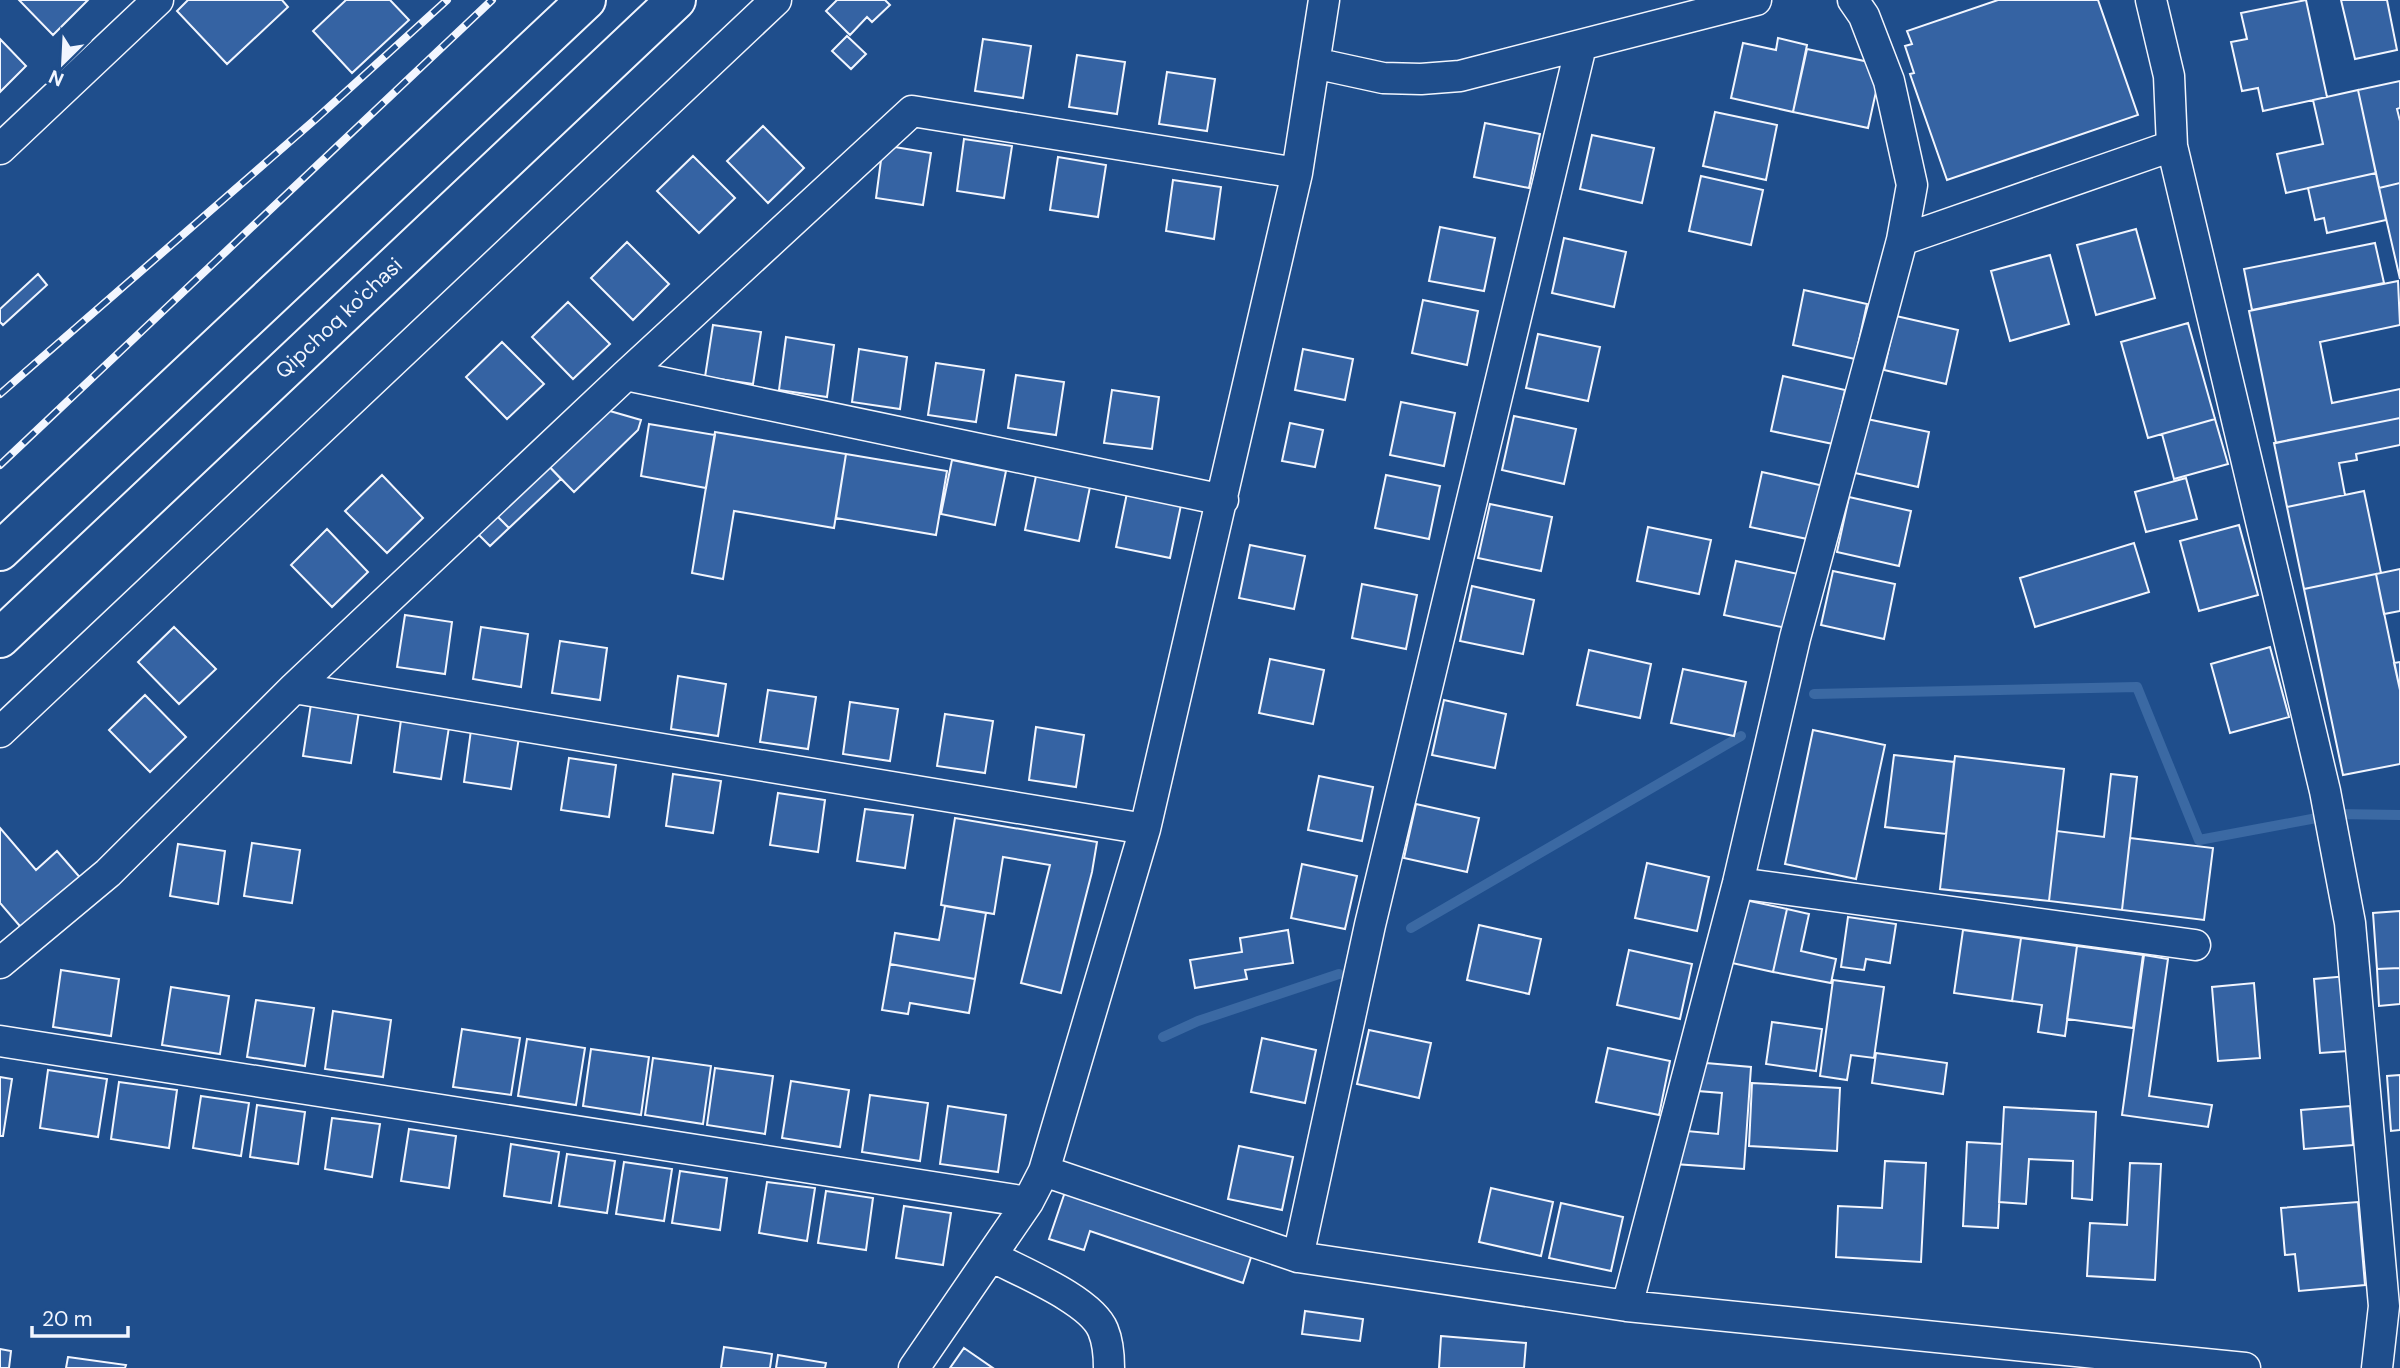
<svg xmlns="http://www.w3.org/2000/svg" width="2400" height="1368" font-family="'DM Sans',sans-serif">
<rect width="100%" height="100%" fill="#1f4e8c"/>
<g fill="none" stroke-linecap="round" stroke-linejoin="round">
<path stroke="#3b69a3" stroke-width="10" d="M 1814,694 L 2137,687 L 2199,840 L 2338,814 L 2400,815
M 1411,928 L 1741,736
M 1163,1037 L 1198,1021 L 1339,974"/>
</g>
<path fill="#3563a3" stroke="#f2f6ff" stroke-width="2" d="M 19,0 L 88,0 L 53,35 Z
M 188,0 L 282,0 L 288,7 L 227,64 L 177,11 Z
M 346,0 L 390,0 L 409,20 L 352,73 L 313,31 Z
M 837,0 L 885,0 L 890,5 L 872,22 L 867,17 L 850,35 L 826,11 Z
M 1998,0 L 2098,0 L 2138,115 L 1947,180 L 1910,74 L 1914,73 L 1905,46 L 1912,44 L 1907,31 Z
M 2306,0 L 2327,97 L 2263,111 L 2258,88 L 2242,91 L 2231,42 L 2247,39 L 2241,13 Z
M 2341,0 L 2387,0 L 2397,50 L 2355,59 Z
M 847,36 L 866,54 L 851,69 L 832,51 Z
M 1778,38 L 1807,45 L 1793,112 L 1731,98 L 1743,43 L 1776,50 Z
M 0,39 L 26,66 L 0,92 Z
M 983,39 L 1031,46 L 1023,98 L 975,91 Z
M 1807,49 L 1869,62 L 1879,78 L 1868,128 L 1793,112 Z
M 1077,55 L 1125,62 L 1117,114 L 1069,107 Z
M 1167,72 L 1215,79 L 1207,131 L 1159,124 Z
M 2400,81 L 2400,108 L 2397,109 L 2400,121 L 2400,183 L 2379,188 L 2358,90 Z
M 2358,90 L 2376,173 L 2286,193 L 2277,154 L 2323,144 L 2313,100 Z
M 1715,112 L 1777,125 L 1766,180 L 1703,166 Z
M 1485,123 L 1540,134 L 1529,188 L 1474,177 Z
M 763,126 L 804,168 L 768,203 L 727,161 Z
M 1592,135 L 1654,148 L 1642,203 L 1580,189 Z
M 964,139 L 1012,146 L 1004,198 L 957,191 Z
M 883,145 L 931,153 L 923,205 L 876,198 Z
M 693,156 L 735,198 L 699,233 L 657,191 Z
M 1058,157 L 1106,165 L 1098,217 L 1050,210 Z
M 2376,173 L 2386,220 L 2327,233 L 2324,218 L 2315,220 L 2308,188 Z
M 1701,176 L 1763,190 L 1751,245 L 1689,231 Z
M 1173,180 L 1221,187 L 1214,239 L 1166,231 Z
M 2400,183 L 2400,279 L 2379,188 Z
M 1440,227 L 1495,238 L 1484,291 L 1429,281 Z
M 2136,229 L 2155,298 L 2096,315 L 2077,245 Z
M 1564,238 L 1626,252 L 1614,307 L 1552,293 Z
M 627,242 L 669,284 L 633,320 L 591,278 Z
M 2375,243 L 2384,283 L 2252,310 L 2244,269 Z
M 2050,255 L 2069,324 L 2010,341 L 1991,271 Z
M 38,274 L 47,285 L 3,325 L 0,322 L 0,309 Z
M 2398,281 L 2400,325 L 2320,342 L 2332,403 L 2400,389 L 2400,418 L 2276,443 L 2249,311 Z
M 1804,290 L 1867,304 L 1855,359 L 1793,345 Z
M 1423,300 L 1478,311 L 1467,365 L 1412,353 Z
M 568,302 L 610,344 L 573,379 L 532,337 Z
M 1896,316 L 1958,330 L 1946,384 L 1884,370 Z
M 2188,323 L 2215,419 L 2148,438 L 2121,342 Z
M 713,325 L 761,332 L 753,384 L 705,377 Z
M 1538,334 L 1600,347 L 1588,401 L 1526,388 Z
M 786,337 L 834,345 L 827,397 L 779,390 Z
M 502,342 L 544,384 L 507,419 L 466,377 Z
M 859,349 L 907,357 L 900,409 L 852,402 Z
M 1303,349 L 1353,359 L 1345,400 L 1295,390 Z
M 936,363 L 984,370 L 976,422 L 928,415 Z
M 1016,375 L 1064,382 L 1056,435 L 1008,428 Z
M 1783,376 L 1845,390 L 1833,444 L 1771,431 Z
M 1112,390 L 1159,397 L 1152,449 L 1104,443 Z
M 1401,402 L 1455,413 L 1444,466 L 1390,455 Z
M 596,407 L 641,420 L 638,430 L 574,492 L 542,459 Z
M 1514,416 L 1576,429 L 1564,484 L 1502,470 Z
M 2400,418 L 2400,445 L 2356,454 L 2357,460 L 2339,463 L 2345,495 L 2287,507 L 2274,443 Z
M 1867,419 L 1929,432 L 1918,487 L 1855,473 Z
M 2215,419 L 2228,464 L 2174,479 L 2162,434 Z
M 1290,423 L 1323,430 L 1315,467 L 1282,461 Z
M 649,424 L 715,435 L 706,488 L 641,476 Z
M 715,432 L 846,454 L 834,528 L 734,511 L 723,579 L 692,573 Z
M 846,454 L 947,471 L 936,535 L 836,518 Z
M 542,459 L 561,479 L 509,528 L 490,509 Z
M 952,460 L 1006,471 L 995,525 L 941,514 Z
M 1762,472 L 1824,486 L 1812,540 L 1750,527 Z
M 382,475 L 423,518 L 387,553 L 345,511 Z
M 1386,475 L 1440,486 L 1429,539 L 1375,528 Z
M 1036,476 L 1090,487 L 1079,541 L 1025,530 Z
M 2186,478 L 2197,519 L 2146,532 L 2135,492 Z
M 2364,491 L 2381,573 L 2304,589 L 2287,507 Z
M 1127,493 L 1181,505 L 1170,558 L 1116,547 Z
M 1849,497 L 1911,511 L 1899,566 L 1837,552 Z
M 1490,504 L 1552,517 L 1541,571 L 1478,558 Z
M 490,509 L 509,528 L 490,546 L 471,527 Z
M 2239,525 L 2258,595 L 2199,611 L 2180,541 Z
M 1648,527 L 1711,540 L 1699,594 L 1637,581 Z
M 327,529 L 368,572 L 332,607 L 291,565 Z
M 2134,543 L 2149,592 L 2035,627 L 2020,578 Z
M 1250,545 L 1305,556 L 1294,609 L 1239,598 Z
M 1736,561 L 1798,574 L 1786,628 L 1724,615 Z
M 2400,569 L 2400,611 L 2384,614 L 2376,574 Z
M 1833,571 L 1895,584 L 1884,639 L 1821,625 Z
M 2376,574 L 2400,690 L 2400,764 L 2343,775 L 2304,589 Z
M 1362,584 L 1417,595 L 1406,649 L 1352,638 Z
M 1472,586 L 1534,600 L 1523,654 L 1460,641 Z
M 405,615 L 452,622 L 445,674 L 397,667 Z
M 174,627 L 216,669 L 179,704 L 138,662 Z
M 481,627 L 528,634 L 521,687 L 473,679 Z
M 560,641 L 607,648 L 600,700 L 552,693 Z
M 2270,647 L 2289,717 L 2230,733 L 2211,664 Z
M 1589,650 L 1651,664 L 1640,718 L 1577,705 Z
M 1270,659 L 1324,670 L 1313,724 L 1259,713 Z
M 2400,662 L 2400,690 L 2394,663 Z
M 1683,669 L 1746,682 L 1734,736 L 1671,723 Z
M 678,676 L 726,684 L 718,736 L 671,729 Z
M 768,690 L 816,697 L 808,749 L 760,742 Z
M 145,695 L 186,737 L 150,772 L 109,730 Z
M 1444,700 L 1506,714 L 1495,768 L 1432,755 Z
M 850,702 L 898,709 L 890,761 L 843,754 Z
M 311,704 L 359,711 L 351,763 L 303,756 Z
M 945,714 L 993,721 L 985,773 L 937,766 Z
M 401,720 L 449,727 L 441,779 L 394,772 Z
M 1036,727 L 1084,735 L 1076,787 L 1029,780 Z
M 471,730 L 519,737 L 511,789 L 464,782 Z
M 1813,730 L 1885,745 L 1856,879 L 1785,864 Z
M 1894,755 L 1954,762 L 1946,834 L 1885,827 Z
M 1955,756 L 2064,769 L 2049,901 L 1940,889 Z
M 569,758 L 616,765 L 609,817 L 561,810 Z
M 673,774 L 721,781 L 713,833 L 666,826 Z
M 2111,774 L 2137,777 L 2122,910 L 2049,901 L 2057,831 L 2104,837 Z
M 1319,776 L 1373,787 L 1362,841 L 1308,830 Z
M 778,793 L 825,800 L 818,852 L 770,845 Z
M 1416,804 L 1479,818 L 1467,872 L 1404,858 Z
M 865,809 L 913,815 L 905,868 L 857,861 Z
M 955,818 L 1097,842 L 1092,872 L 1061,993 L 1021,983 L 1050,865 L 1003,857 L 994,914 L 941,905 Z
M 0,828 L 36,870 L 57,851 L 83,881 L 25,932 L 0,903 Z
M 2130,838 L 2213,848 L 2204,920 L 2122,910 Z
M 252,843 L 300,850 L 292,903 L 244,896 Z
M 178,844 L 225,851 L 218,904 L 170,896 Z
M 1647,863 L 1709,877 L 1697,931 L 1635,918 Z
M 1302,864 L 1357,876 L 1345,929 L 1291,918 Z
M 1745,900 L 1787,909 L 1773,972 L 1732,963 Z
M 945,906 L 986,913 L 975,979 L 890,964 L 895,933 L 939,940 Z
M 1787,909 L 1809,914 L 1801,951 L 1836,959 L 1831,983 L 1773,972 Z
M 2400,911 L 2400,968 L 2377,969 L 2373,913 Z
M 1848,917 L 1896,924 L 1890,963 L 1866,959 L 1864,970 L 1841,967 Z
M 1479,925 L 1541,939 L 1529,994 L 1467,980 Z
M 1288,930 L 1293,963 L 1245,970 L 1247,979 L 1195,988 L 1190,960 L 1242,952 L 1240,938 Z
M 1963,930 L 2021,938 L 2012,1001 L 1954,993 Z
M 2021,938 L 2077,946 L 2065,1036 L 2038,1032 L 2042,1005 L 2012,1001 Z
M 2077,946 L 2143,955 L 2133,1028 L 2067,1019 Z
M 1629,950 L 1692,964 L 1680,1019 L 1617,1005 Z
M 2144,955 L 2168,959 L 2149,1096 L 2212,1105 L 2208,1127 L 2122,1115 Z
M 890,964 L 975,979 L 969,1013 L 910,1003 L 908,1014 L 882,1010 Z
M 2400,968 L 2400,1004 L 2379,1006 L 2377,969 Z
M 61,970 L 119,979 L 111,1036 L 53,1027 Z
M 2348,976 L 2348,1051 L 2320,1053 L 2314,979 Z
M 1833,980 L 1884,987 L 1874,1058 L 1851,1055 L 1847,1080 L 1820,1076 Z
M 2254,983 L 2260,1058 L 2218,1061 L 2212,987 Z
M 171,987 L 229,996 L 220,1054 L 162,1045 Z
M 256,1000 L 314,1008 L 305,1066 L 247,1057 Z
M 333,1011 L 391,1020 L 383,1077 L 325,1069 Z
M 1772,1022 L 1822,1029 L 1816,1071 L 1766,1064 Z
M 462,1029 L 520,1038 L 511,1095 L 453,1087 Z
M 1369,1030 L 1431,1043 L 1419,1098 L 1357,1084 Z
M 1262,1038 L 1316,1050 L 1305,1103 L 1251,1092 Z
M 527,1039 L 585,1048 L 576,1105 L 518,1096 Z
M 1608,1048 L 1670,1061 L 1659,1115 L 1596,1102 Z
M 591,1049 L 649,1057 L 641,1115 L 583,1106 Z
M 1876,1053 L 1947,1063 L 1943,1094 L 1872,1083 Z
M 653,1058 L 711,1066 L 703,1124 L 645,1115 Z
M 1706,1063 L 1751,1067 L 1744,1169 L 1675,1164 L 1687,1131 L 1718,1134 L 1722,1093 L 1698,1091 Z
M 715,1068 L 773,1076 L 765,1134 L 707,1125 Z
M 48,1070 L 107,1079 L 98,1137 L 40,1128 Z
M 2400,1075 L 2400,1130 L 2391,1131 L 2387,1076 Z
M 0,1077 L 12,1079 L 3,1136 L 0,1136 Z
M 791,1081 L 849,1090 L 840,1147 L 782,1138 Z
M 119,1082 L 177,1090 L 169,1148 L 111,1139 Z
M 1752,1083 L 1840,1088 L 1837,1151 L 1749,1146 Z
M 870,1095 L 928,1103 L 920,1161 L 862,1152 Z
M 201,1096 L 249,1103 L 241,1156 L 193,1148 Z
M 257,1105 L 305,1112 L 298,1164 L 250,1157 Z
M 948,1106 L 1006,1115 L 998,1172 L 940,1164 Z
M 2350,1106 L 2353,1145 L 2304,1149 L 2301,1110 Z
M 2004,1107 L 2096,1112 L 2092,1200 L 2072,1198 L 2073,1161 L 2029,1159 L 2026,1204 L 1999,1202 Z
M 332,1118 L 380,1124 L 372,1177 L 325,1169 Z
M 409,1129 L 456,1136 L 449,1188 L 401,1181 Z
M 1967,1142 L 2002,1144 L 1998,1228 L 1963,1226 Z
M 511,1144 L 559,1152 L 551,1203 L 504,1196 Z
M 1239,1146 L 1293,1157 L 1282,1210 L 1228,1199 Z
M 567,1154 L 615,1161 L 607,1213 L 559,1206 Z
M 1885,1161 L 1926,1163 L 1921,1262 L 1836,1257 L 1838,1206 L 1882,1208 Z
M 624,1162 L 672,1169 L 664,1221 L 616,1214 Z
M 2130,1163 L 2161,1164 L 2155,1280 L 2087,1276 L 2090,1223 L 2127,1225 Z
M 680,1171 L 727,1178 L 720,1230 L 672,1223 Z
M 767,1182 L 815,1188 L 807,1241 L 759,1233 Z
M 1491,1188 L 1553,1202 L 1541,1256 L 1479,1242 Z
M 826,1191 L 873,1198 L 866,1250 L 818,1243 Z
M 1065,1192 L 1252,1254 L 1243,1283 L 1090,1231 L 1084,1250 L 1049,1239 Z
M 2358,1202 L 2365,1285 L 2299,1291 L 2295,1254 L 2285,1255 L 2281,1208 Z
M 1561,1203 L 1623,1217 L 1611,1271 L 1549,1258 Z
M 904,1206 L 951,1213 L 943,1265 L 896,1258 Z
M 1305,1311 L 1363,1319 L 1360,1341 L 1302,1334 Z
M 1441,1336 L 1526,1343 L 1524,1368 L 1439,1368 Z
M 724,1347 L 772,1354 L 770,1368 L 721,1368 Z
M 964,1348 L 993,1368 L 950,1368 Z
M 0,1349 L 11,1351 L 9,1368 L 0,1368 Z
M 778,1355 L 826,1363 L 825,1368 L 776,1368 Z
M 68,1357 L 126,1365 L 125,1368 L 66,1368 Z"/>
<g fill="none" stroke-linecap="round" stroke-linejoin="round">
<defs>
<path id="minor" d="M 2151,0 L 2169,76 L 2172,146 L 2325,791 L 2350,923 L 2384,1306 L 2377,1368
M 1314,63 L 1383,78 L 1421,79 L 1460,76 L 1756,0
M 0,149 L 158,0
M 1902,240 L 2172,146
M 626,375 L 1223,500
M 294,688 L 1145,829
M 0,732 L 776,0
M 1738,883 L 2195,945
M 0,963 L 108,873 L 294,688 L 626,375 L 912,111 L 1297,173
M 0,1041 L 1028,1202
M 1044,1171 L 1298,1257 L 1627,1306 L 2245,1368
M 991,1256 C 1021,1272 1091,1300 1103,1330 C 1108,1342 1109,1355 1109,1368
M 1298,1257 L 1370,925 L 1581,46
M 1627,1306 L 1738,883 L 1795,638 L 1902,240 L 1912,185 L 1889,81 L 1864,16 L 1853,0
M 914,1368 L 1028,1202 L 1044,1171 L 1145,829 L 1297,173 L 1324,0"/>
<g id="primary">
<path d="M 0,551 L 586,0"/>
<path id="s1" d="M 0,638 L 676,0"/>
</g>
</defs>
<use href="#minor" stroke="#f2f6ff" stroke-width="33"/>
<use href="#primary" stroke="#f2f6ff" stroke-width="42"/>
<use href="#minor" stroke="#1f4e8c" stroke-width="30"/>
<use href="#primary" stroke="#1f4e8c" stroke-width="38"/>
<defs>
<path id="rail" d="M 0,394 L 318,117 L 447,0
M 0,465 L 492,0"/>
</defs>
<use href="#rail" stroke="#f2f6ff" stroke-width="8"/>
<use href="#rail" stroke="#1f4e8c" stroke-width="5" stroke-dasharray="16" stroke-linecap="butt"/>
</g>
<g text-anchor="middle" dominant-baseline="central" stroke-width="5" stroke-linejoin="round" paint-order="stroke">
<g font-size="21" fill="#f2f6ff" stroke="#1f4e8c">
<text stroke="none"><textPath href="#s1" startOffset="466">Qipchoq ko'chasi</textPath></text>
</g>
</g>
<g transform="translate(63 63) rotate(204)" stroke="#1f4e8c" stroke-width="5" paint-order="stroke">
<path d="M0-5L12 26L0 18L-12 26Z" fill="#f2f6ff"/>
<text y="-10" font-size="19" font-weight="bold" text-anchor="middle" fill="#f2f6ff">N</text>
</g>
<path d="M32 1326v10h96v-10" fill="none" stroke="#f2f6ff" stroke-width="3.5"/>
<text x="42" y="1326" font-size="21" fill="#f2f6ff" stroke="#1f4e8c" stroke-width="5" paint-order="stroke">20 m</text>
</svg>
